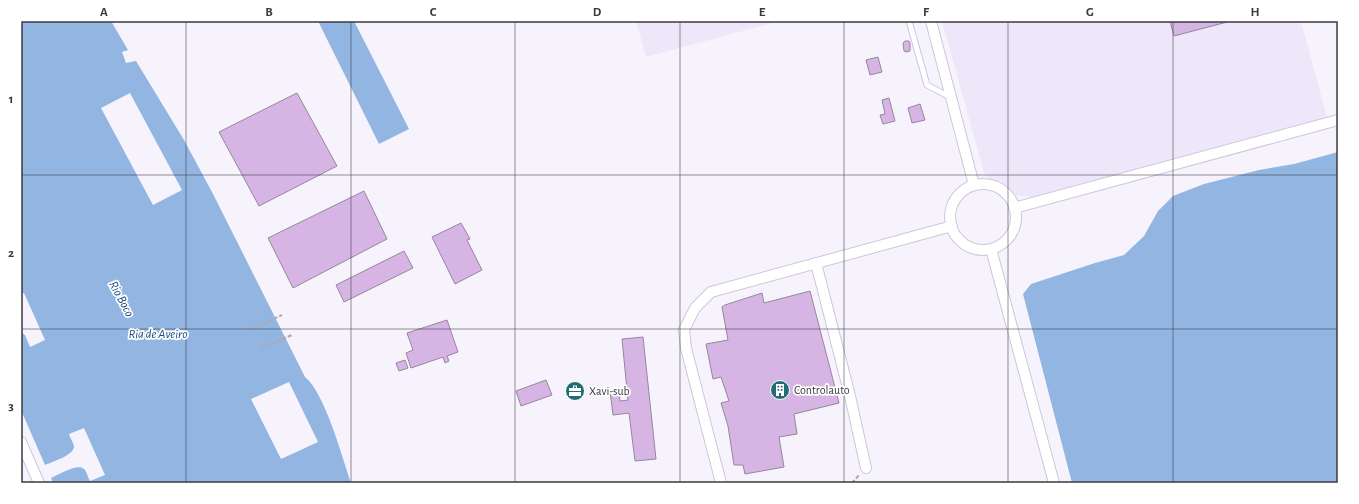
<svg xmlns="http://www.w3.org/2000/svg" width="1359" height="504" font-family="'Alegreya Sans',sans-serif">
<rect width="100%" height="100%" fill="#f7f3fd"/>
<path fill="#ede7f9" d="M 636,21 L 780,21 L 646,57 Z
M 942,21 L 1301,21 L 1327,117 L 1032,197 L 1020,196 L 1016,195 L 1008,187 L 1001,181 L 988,178 L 984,173 Z"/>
<path fill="#92b5e2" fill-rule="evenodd" d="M 21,21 L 111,21 L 128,50 L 122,52 L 126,63 L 136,61 L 184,140 L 212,192 L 305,377 C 325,393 342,457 351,483 L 53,483 L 51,478 C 58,475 78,463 84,469 C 87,472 88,478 90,481 L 105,475 L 84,428 L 69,434 C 70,438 73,442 74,446 C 75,455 52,462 45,465 L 21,410 L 21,332 L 25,335 L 30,347 L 45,340 L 24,293 L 21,294 ZM 130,93 L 182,190 L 153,205 L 101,108 ZM 289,382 L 318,442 L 281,459 L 251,399 Z
M 318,21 L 354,21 L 409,129 L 379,144 Z
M 1338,152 L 1338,483 L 1072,483 L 1023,294 L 1031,284 L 1095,263 L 1124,255 L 1144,236 L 1158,211 L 1173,196 L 1204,184 L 1259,170 L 1294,164 Z"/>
<path fill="#d6b5e5" stroke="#95879b" d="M 1170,21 L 1231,21 L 1174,36 Z
M 905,41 L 909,41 L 910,43 L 910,51 L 906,52 L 904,51 L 903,43 Z
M 878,57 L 882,72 L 870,75 L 866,60 Z
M 297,93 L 337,166 L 259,206 L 219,132 Z
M 889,98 L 895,121 L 883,124 L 880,115 L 885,114 L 882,100 Z
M 920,104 L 925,120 L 912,123 L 908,108 Z
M 364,191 L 387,239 L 293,288 L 268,238 Z
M 461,223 L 470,239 L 467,240 L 482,270 L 455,284 L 432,237 Z
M 404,251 L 413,268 L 344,302 L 336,285 Z
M 810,291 L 839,403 L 794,414 L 797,434 L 779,437 L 784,467 L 745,474 L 743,465 L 734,465 L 728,426 L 721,403 L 729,401 L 721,377 L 713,379 L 706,344 L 728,340 L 722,307 L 725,305 L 762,293 L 764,303 Z
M 447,320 L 458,352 L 447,356 L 449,361 L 445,363 L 443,357 L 411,368 L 406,353 L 413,350 L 407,333 Z
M 643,337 L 656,459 L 635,461 L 629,413 L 613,415 L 610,391 L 619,390 L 620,401 L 628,400 L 622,339 Z
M 405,360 L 408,368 L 399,371 L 396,363 Z
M 546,380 L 552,395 L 521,406 L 516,391 Z"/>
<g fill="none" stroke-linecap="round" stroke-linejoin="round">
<defs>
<path id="service" d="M 909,21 L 927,85 L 950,97"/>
<path id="minor" d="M 931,21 L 974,185
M950 217a33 33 0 1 1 66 0a33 33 0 1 1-66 0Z
M 1014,208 L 1338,120
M 991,249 L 1054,483
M 816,263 L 850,396 L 866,468
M 21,442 L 39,483
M 721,483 L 686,348 L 684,330 L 695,308 L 711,292 L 952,226"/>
</defs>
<use href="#service" stroke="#cec6dd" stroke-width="7"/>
<use href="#minor" stroke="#cec6dd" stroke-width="12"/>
<path stroke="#ada9b3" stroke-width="2" stroke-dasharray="4 2" stroke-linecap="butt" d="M 252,329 L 282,315
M 260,348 L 292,335
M 852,483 L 859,475"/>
<use href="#service" stroke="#fff" stroke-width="5"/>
<use href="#minor" stroke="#fff" stroke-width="10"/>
</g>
<path fill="none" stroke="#3c3942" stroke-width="1" stroke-opacity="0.55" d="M 186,21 L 186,483M 351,21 L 351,483M 515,21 L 515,483M 680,21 L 680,483M 844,21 L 844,483M 1008,21 L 1008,483M 1173,21 L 1173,483M 21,175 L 1338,175M 21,329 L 1338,329"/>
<defs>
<symbol id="building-disc" viewBox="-11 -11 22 22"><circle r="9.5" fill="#226d74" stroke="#fff"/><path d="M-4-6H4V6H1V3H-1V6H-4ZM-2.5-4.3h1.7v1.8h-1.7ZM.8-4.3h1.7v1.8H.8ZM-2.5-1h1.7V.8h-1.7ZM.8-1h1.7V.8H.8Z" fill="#fff"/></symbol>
<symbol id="office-disc" viewBox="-11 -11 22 22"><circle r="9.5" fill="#226d74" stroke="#fff"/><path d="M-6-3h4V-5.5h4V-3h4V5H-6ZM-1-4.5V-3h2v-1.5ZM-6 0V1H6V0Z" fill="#fff"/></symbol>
</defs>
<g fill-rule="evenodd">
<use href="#building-disc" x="769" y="379" width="22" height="22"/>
<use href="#office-disc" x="564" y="380" width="22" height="22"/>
</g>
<g text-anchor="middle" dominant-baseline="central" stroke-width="3.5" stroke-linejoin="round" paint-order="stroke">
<g font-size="12" fill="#3c3942" stroke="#fff" text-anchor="start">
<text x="794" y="390">Controlauto</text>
<text x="589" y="391">Xavi-sub</text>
</g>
<g font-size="13" font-style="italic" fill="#1d4b82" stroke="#fff">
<text transform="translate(121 299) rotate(62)">Rio Boco</text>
<text x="158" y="334">Ria de Aveiro</text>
</g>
</g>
<rect width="1359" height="504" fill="none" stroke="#ffffff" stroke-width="44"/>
<rect x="22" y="22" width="1315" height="460" fill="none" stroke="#3c3942" stroke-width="1.5"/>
<g font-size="13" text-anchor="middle" font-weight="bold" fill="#3c3942">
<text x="104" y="16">A</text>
<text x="269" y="16">B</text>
<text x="433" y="16">C</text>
<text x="597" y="16">D</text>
<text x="762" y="16">E</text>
<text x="926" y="16">F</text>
<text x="1090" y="16">G</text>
<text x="1255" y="16">H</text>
<text x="11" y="103">1</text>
<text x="11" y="257">2</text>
<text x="11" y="410">3</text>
</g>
</svg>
